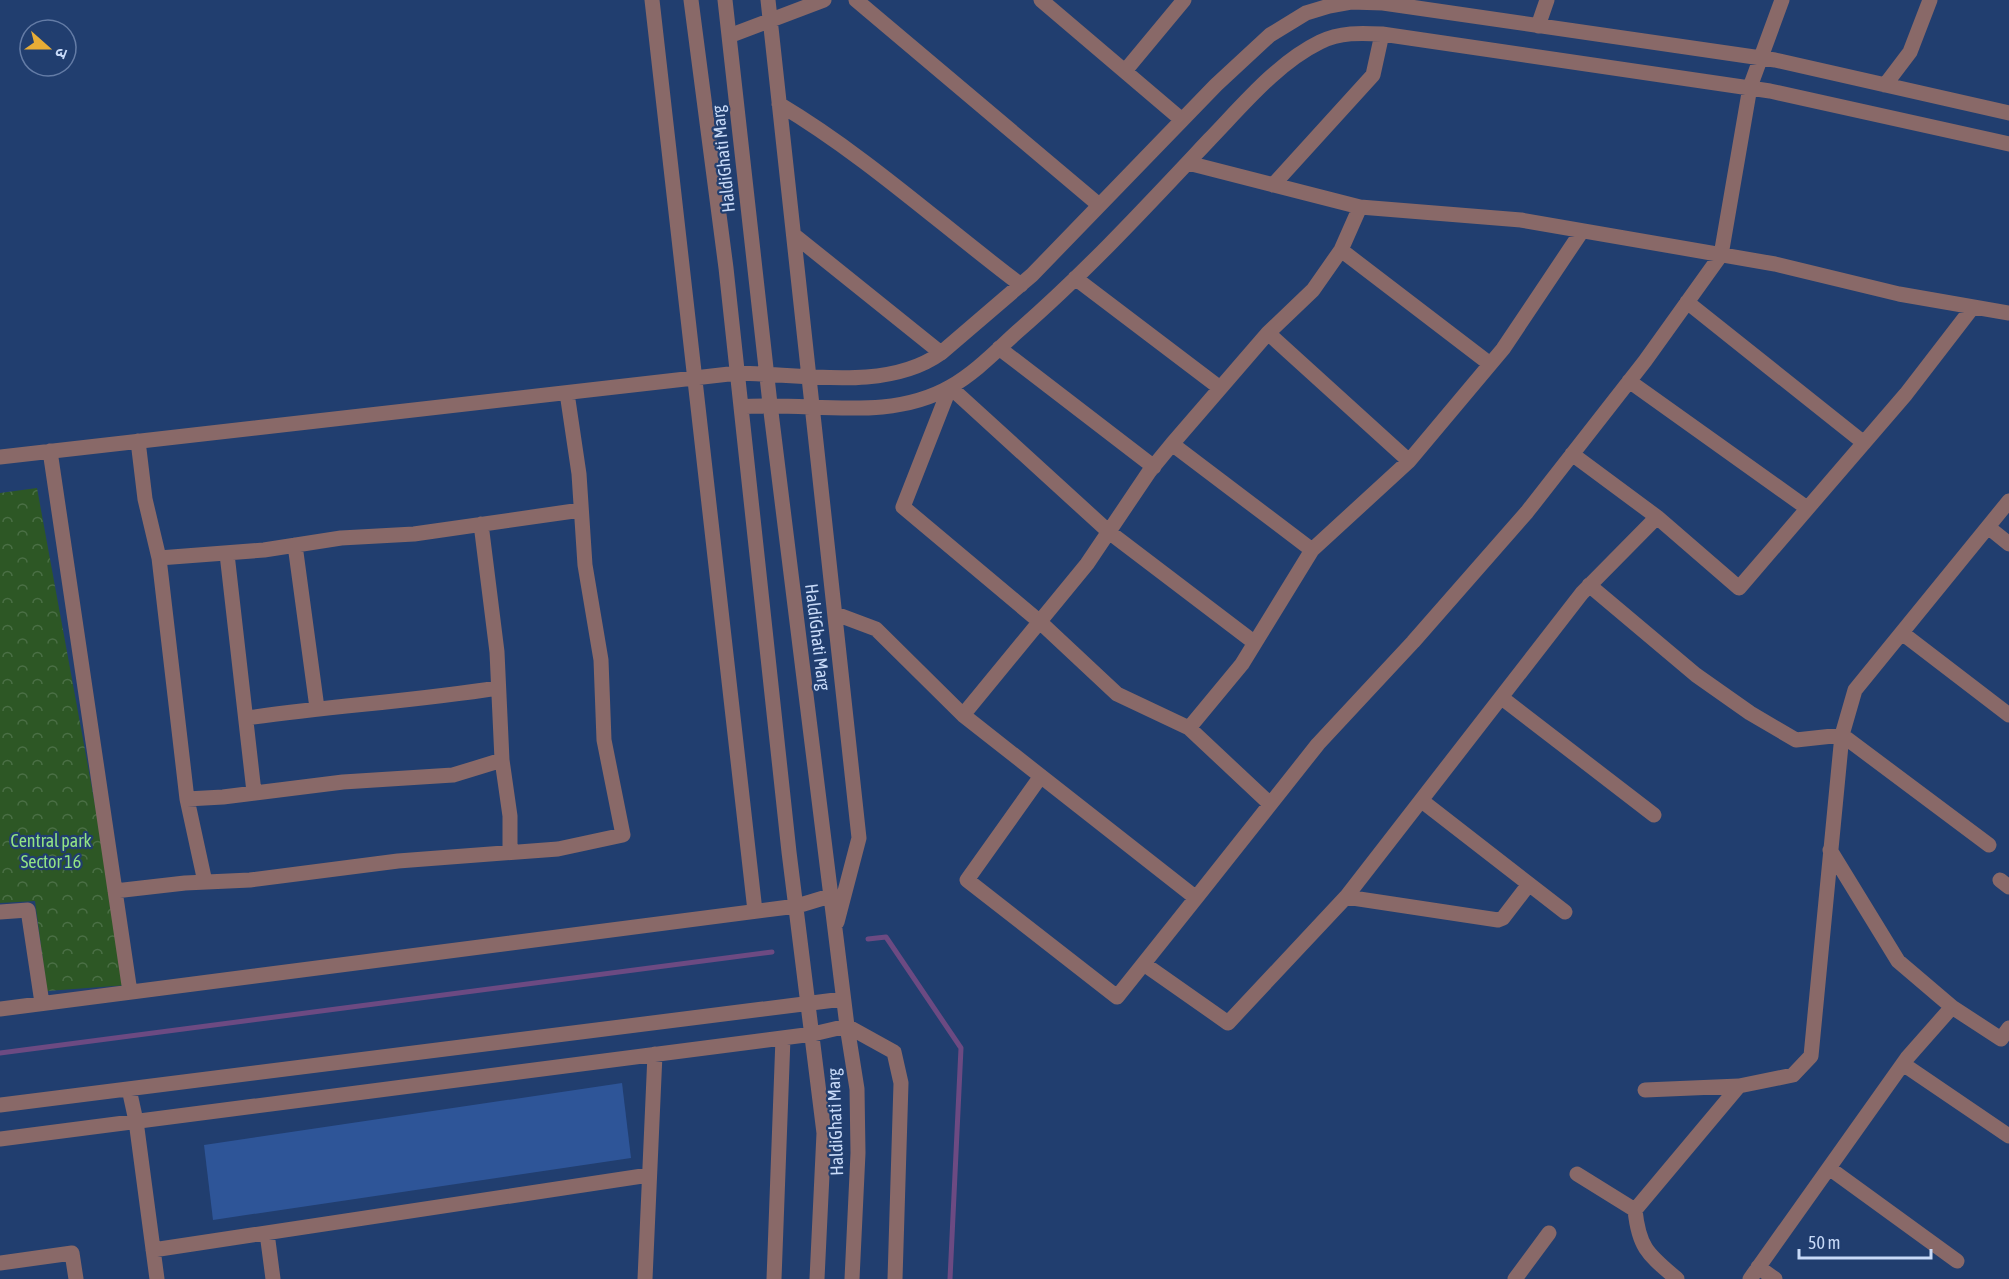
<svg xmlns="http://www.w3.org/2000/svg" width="2009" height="1279" font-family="'Asap Condensed','Noto Sans Devanagari',sans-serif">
<defs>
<pattern id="park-crowns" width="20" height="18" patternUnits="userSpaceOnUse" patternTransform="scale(1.5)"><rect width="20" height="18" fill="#2d5725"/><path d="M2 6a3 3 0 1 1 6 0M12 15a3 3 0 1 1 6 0" fill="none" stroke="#4a6f45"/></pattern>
</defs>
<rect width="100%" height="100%" fill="#213e6f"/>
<path fill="url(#park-crowns)" d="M 37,488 L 128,985 L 47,991 L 35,901 L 0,903 L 0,493 Z"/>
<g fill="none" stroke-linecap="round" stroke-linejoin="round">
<path stroke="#6c4a82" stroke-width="5" d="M 868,939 L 886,937 L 961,1048 L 950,1279
M 0,1053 L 772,952"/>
</g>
<path fill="#2e5598" d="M 622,1083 L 631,1158 L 213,1220 L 204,1145 Z"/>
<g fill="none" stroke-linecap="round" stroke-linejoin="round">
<path stroke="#896968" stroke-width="15" d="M 652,0 L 755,911
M 691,0 L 726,268 L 789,852 L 824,1133 L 817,1279
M 725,0 L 770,404 L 847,1026 L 857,1089 L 858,1153 L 852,1279
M 768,0 L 859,838 L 837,922
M 856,0 L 1099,205
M 1041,0 L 1182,120
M 1538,26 L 1547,0
M 729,36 L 824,0
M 1125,71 L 1184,0
M 1885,85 L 1910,52 L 1930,0
M 779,104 C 866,156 940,224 1021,285
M 1188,163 L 1360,207
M 1273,185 L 1373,75 L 1382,34
M 794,235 L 941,353
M 1341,250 L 1490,364
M 1075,278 L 1220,388
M 1687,302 L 1864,443
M 1268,333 L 1409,461
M 999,348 L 1154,467
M 1629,381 L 1807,508
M 741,407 C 810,401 887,423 950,387 C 975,373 996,351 1017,332 C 1085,273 1147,206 1209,140 C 1242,106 1277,63 1320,42 C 1340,32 1361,33 1382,34 L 1770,91 L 2009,144
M 138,441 L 145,499 L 159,558 L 187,799 L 205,882
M 1172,444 L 1312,550
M 50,451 L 130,992
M 1572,454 L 1657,517
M 0,457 L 738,373 C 801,374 887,392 941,353 L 1032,275 L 1216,85 L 1270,35 L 1306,13 L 1329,6 L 1351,2 L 1383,3 L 1775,60 L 2009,113
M 481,524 L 497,652 L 502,760 L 510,816 L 510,852
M 1988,527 L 2009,544
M 295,545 L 317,708
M 227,554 L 254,792
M 159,558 L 264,550 L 341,538 L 414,534 L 581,510
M 1589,585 L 1696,675 L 1750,713 L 1796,740 L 1842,735 L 1989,845
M 836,614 L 876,629 L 963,715 L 1196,898 L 1318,744 L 1413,642 L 1527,512 L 1645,361 L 1721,255 L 1750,87 L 1782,0
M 1902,633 L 2009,715
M 1255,643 L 1109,532 L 950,387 L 903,507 L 1040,622 L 1117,694 L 1189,728 L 1270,804
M 1502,698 L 1654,815
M 963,715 L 1087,564 L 1149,472 L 1172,444 L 1268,333 L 1313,290 L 1341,250 L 1360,207 L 1521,220 L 1775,264 L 1899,294 L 2009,313
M 247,718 C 331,706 415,701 498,688
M 1189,728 L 1242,664 L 1312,550 L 1409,461 L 1503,349 L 1582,231
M 1041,776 L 967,880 L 1117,997 L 1196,898
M 187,799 L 223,797 L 343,782 L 453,775 L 502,760
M 1422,801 L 1565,912
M 1830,850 L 1898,961 L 1952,1007 L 2001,1039 L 2009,1028
M 2000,880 L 2009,887
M 115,891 L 185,883 L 250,880 L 398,861 L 558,849 L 623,835 L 604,740 L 601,660 L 585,565 L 579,474 L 567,393
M 1346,897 L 1498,920 L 1503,918 L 1529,884
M 0,912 L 28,910 L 42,1003
M 1144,964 L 1228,1023 L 1346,897 L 1582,593 L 1657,517 L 1739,588 L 1906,394 L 1973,307
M 0,1009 L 797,906 L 830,896
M 1903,1064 L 2009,1136
M 129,1089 L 136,1121 L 157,1279
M 1645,1090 L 1739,1086
M 0,1105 L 843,999
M 0,1139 L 813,1034 L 847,1026 L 894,1052 L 901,1083 L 895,1279
M 1829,1168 L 1957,1261
M 1577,1174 L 1635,1210 L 1739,1086 L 1793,1075 L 1811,1056 L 1842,735 L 1855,690 L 2009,501
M 1635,1210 C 1639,1249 1649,1255 1677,1279
M 267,1233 L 273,1279
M 153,1250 L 649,1175
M 0,1263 L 72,1253 L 76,1279
M 1758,1267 L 1775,1279
M 645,1279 L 655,1054
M 774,1279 L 783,1038
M 1515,1279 L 1549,1233
M 1750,1279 L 1907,1058 L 1952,1007"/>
</g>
<g text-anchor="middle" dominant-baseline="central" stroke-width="4.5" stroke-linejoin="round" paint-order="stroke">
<g font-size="18" fill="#c8daf8" stroke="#213e6f">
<text transform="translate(723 159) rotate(-96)">HaldiGhati Marg</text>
<text transform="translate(818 637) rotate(83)">HaldiGhati Marg</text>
<text transform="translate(835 1122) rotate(-92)">HaldiGhati Marg</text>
</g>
<g font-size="18" fill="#93e384" stroke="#213e6f">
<text x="51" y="840">Central park<tspan x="51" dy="21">Sector 16</tspan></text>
</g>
</g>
<g transform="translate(48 48) rotate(111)"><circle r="28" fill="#213e6f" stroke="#647ca6" stroke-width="1.5"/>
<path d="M0-4.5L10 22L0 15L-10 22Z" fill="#e7ac36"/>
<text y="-9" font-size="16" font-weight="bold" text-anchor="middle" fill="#c8daf8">उ</text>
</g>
<path d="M1799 1249v9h132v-9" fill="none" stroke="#c8daf8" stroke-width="3"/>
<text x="1808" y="1249" font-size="18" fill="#c8daf8" stroke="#213e6f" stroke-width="4.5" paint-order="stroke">50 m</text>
</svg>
